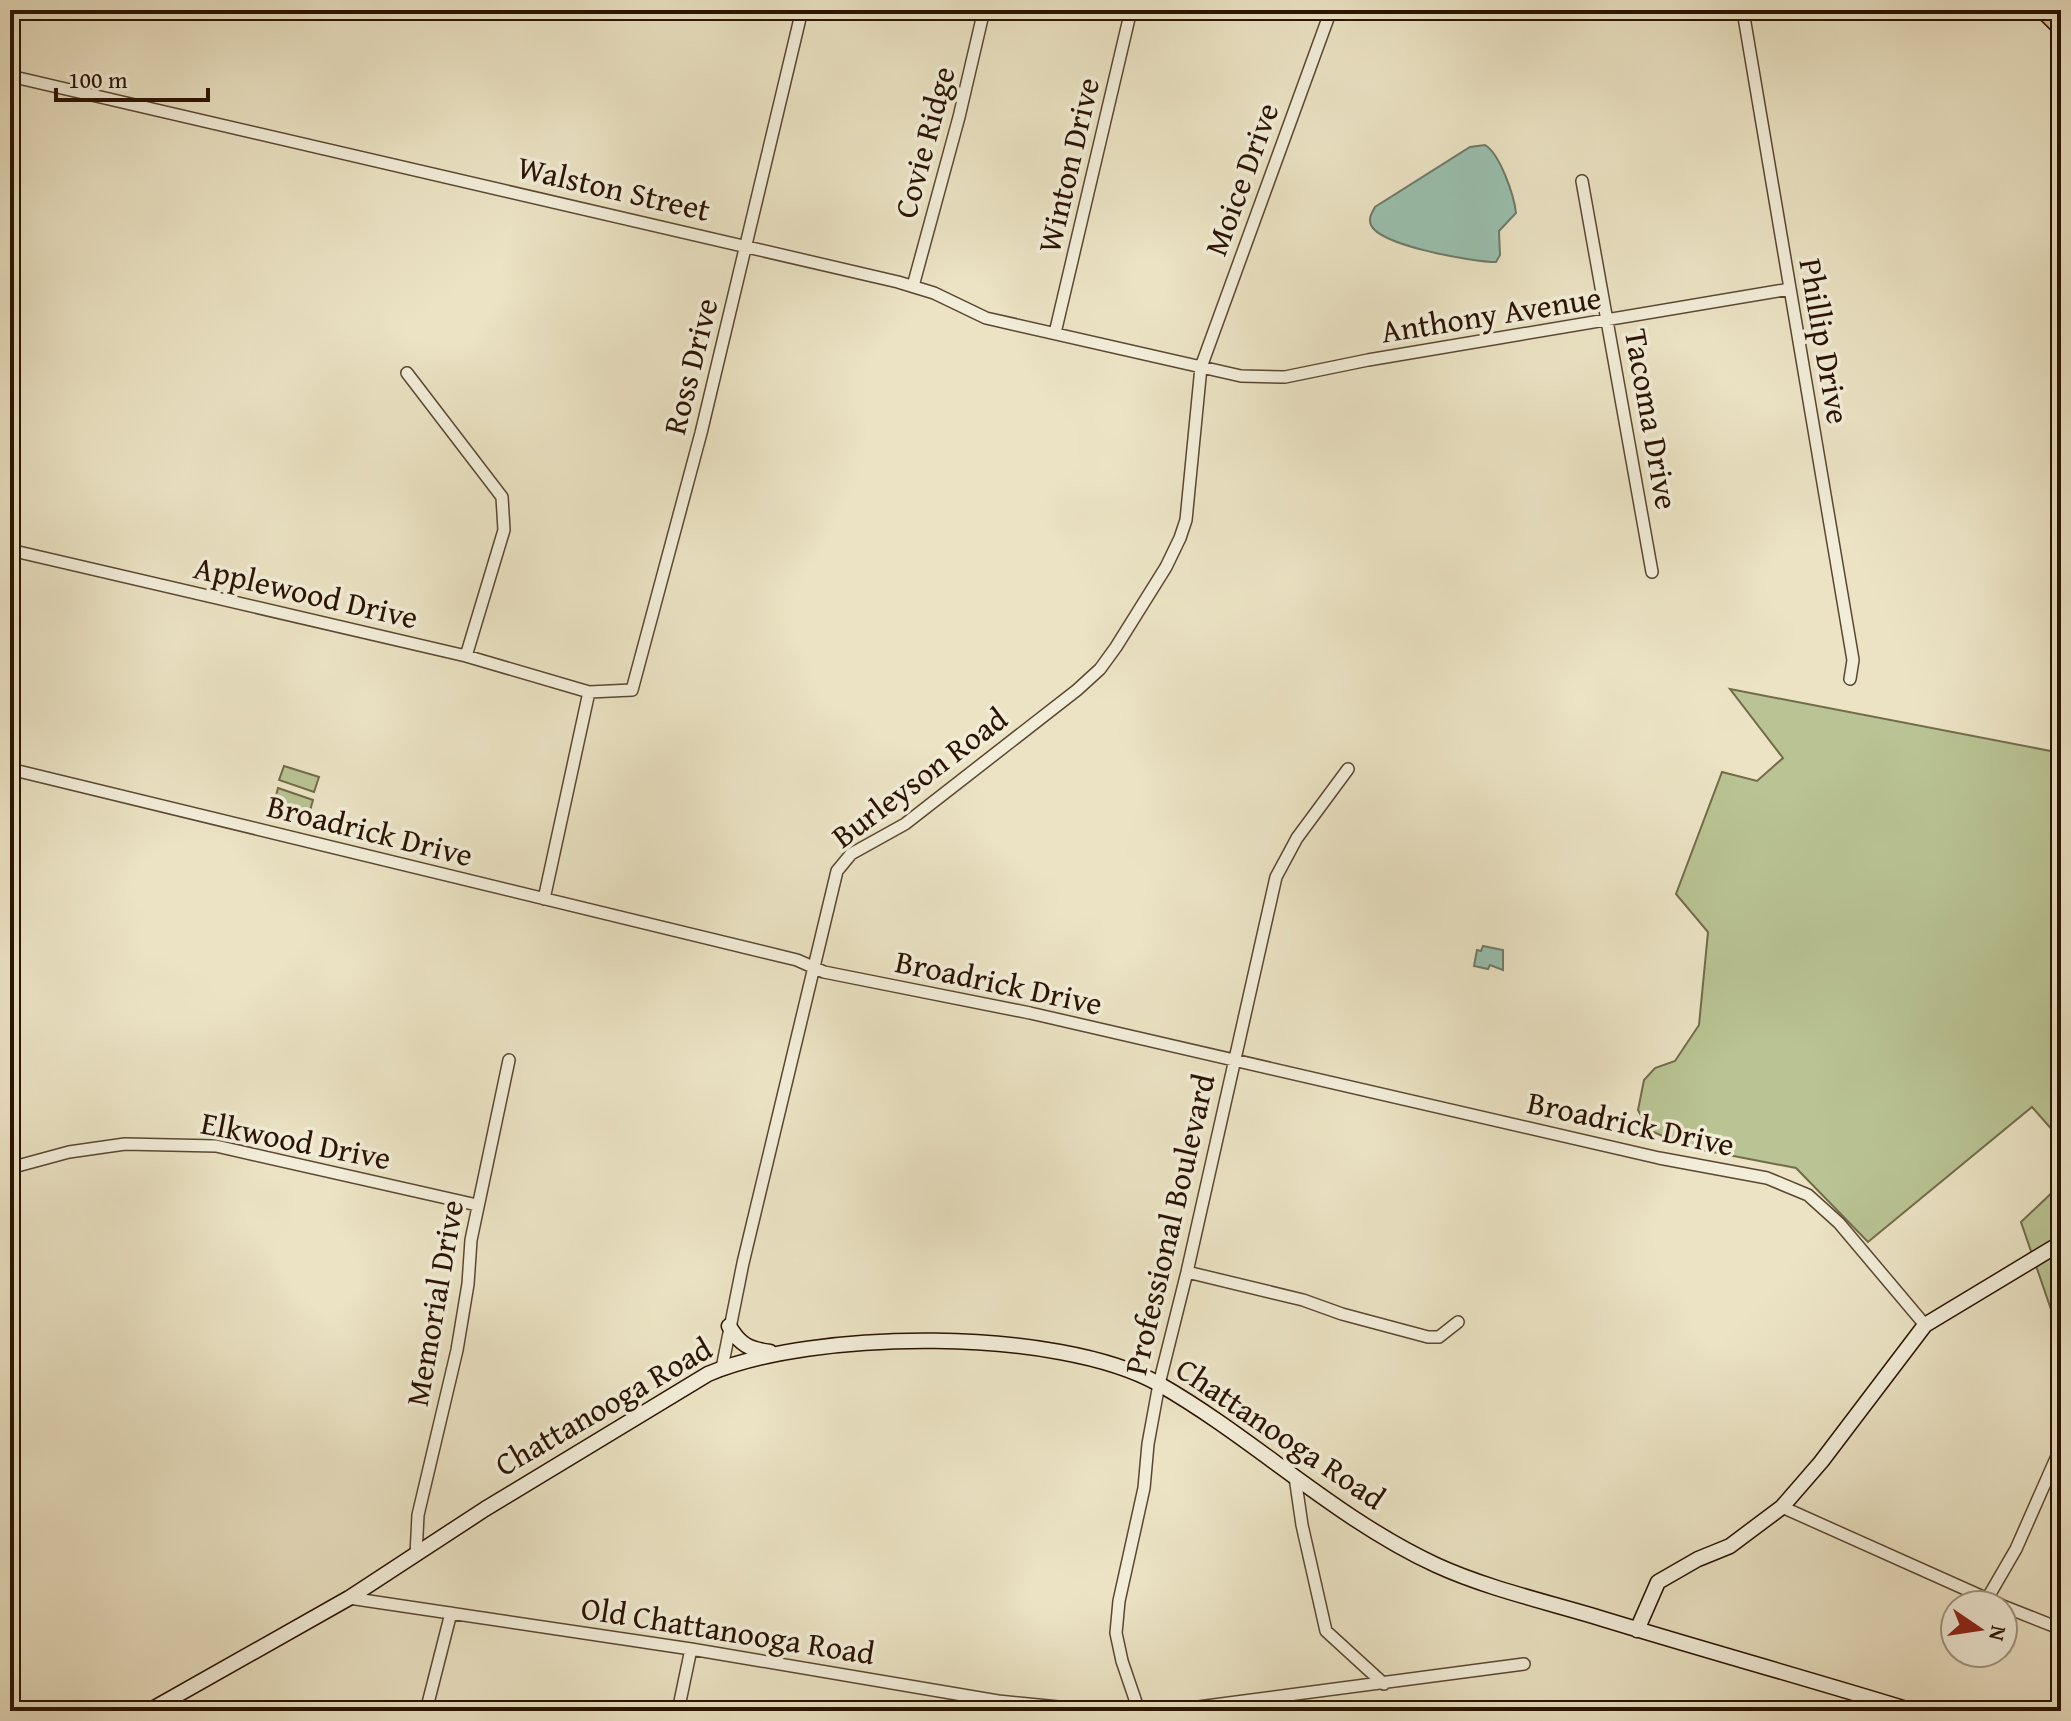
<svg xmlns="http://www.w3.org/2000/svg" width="2071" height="1721" font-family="'Gentium Book Plus',serif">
<rect width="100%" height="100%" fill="#ebe3c4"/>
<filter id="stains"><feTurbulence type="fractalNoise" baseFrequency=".0025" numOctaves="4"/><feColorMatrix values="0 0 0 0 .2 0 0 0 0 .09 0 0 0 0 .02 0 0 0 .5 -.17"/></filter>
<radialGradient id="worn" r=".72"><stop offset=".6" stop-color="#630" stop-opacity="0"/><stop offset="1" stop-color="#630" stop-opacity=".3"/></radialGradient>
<path fill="#b9c393" stroke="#726b4a" stroke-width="2" d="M 1730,689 L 2061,753 L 2061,1140 L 2032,1107 L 1868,1242 L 1796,1168 L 1687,1147 L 1649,1130 L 1638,1110 L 1644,1080 L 1655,1068 L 1675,1061 L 1699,1025 L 1708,932 L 1676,894 L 1722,772 L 1757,781 L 1783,758 Z
M 284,766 L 319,777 L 314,792 L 279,780 Z
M 278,788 L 313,800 L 309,814 L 274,803 Z
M 2061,1184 L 2061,1328 L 2057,1327 L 2021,1222 Z"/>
<path fill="#99bfae" stroke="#6d7a68" stroke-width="2" d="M 1485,145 C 1500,154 1514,195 1516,213 L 1499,231 L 1500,255 L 1496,262 C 1474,262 1380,246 1371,225 C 1368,218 1372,213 1375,207 L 1470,147 Z
M 1483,946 L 1503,950 L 1503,970 L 1490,965 L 1488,969 L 1474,966 L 1477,950 L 1481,951 Z"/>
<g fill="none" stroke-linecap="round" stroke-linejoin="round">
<defs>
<path id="street" d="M 1743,11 L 1853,660 L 1850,679
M 10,76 L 898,282 L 934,293 L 986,318 L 1241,376 L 1285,377 L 1368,360 L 1790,289
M 1582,181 L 1652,572
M 913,286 L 959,117 L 984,10
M 1055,333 L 1131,10
M 407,373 L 502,497 L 504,530 L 466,656
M 10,550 L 466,656 L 589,692 L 632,690 L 701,433 L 802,10
M 10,769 L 797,960 L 824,972 L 1030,1013 L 1659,1158 L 1767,1178 L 1808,1195 L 1839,1223 L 1925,1325
M 544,899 L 589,692
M 10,1168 L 69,1152 L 125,1144 L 216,1146 L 477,1205
M 1187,1272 L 1303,1300 L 1342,1314 L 1428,1337 L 1439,1337 L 1458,1322
M 722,1368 L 743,1263 L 837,871 L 851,854 L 905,824 L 1077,690 L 1100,669 L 1116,647 L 1166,567 L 1180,538 L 1186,520 L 1201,367 L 1331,10
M 1295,1477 L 1302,1525 L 1326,1631 L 1384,1684
M 1782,1507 L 2001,1605
M 416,1555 L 418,1515 L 457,1350 L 468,1284 L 471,1240 L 509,1060
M 349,1598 L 691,1649 L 998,1701 L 1099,1711
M 1987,1599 L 2016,1549 L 2061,1447
M 2003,1606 L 2061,1629
M 10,1693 L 15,1711
M 426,1711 L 451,1613
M 678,1711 L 691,1649
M 1139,1711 L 1122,1661 L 1116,1633 L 1119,1601 L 1144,1488 L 1148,1444 L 1159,1384 L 1187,1272 L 1276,877 L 1297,838 L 1348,769
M 1168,1711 L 1524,1664"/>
<path id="secondary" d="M 729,1326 C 740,1345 749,1349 770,1352
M 1637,1630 L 1658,1582 L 1698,1559 L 1730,1546 L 1782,1507 L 1821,1462 L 1925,1325 L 2061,1243
M 149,1711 L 349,1598 L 485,1509 L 708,1374 C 813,1329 1058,1327 1159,1384 C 1255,1439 1335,1518 1436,1565 C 1484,1587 1539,1600 1590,1615 C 1697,1648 1806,1678 1913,1711"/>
<path id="highway" d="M 2046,10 L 2061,25"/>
</defs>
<use href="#street" stroke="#5a4731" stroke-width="14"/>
<use href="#secondary" stroke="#2a1300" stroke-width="17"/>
<use href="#highway" stroke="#2a1300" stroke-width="23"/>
<use href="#street" stroke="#f2edd9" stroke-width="11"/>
<use href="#secondary" stroke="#f2edd9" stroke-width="14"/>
<use href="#highway" stroke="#e6c282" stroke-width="20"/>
</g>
<g text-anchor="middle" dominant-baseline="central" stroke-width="7" stroke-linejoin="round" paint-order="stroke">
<g font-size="32" fill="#2a1300" stroke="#f2edd9">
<text transform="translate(924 142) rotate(-75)">Covie Ridge</text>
<text transform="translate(1068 165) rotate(-77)">Winton Drive</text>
<text transform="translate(1241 179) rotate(-70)">Moice Drive</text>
<text transform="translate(614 188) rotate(13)">Walston Street</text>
<text transform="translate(1491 314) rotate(-9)">Anthony Avenue</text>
<text transform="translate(1825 341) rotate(80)">Phillip Drive</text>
<text transform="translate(690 366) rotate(-76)">Ross Drive</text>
<text transform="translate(1652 419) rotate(80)">Tacoma Drive</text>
<text transform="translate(306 592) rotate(13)">Applewood Drive</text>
<text transform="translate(919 777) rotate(-37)">Burleyson Road</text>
<text transform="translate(370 830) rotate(14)">Broadrick Drive</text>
<text transform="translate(999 982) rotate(12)">Broadrick Drive</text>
<text transform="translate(1631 1123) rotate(12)">Broadrick Drive</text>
<text transform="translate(296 1140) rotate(11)">Elkwood Drive</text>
<text transform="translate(1169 1224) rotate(-77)">Professional Boulevard</text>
<text transform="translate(434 1303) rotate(-80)">Memorial Drive</text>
<text transform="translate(603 1406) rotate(-30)">Chattanooga Road</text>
<text transform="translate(1281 1433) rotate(34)">Chattanooga Road</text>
<text transform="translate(728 1630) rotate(9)">Old Chattanooga Road</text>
</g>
</g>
<rect width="2071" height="1721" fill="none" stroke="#ebe3c4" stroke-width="40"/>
<rect x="12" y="12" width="2047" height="1697" fill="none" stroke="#2a1300" stroke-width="4"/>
<rect x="20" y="20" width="2031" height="1681" fill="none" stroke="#2a1300" stroke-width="2"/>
<g transform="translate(1979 1629) rotate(103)"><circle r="38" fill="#f2edd9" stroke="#a29682" stroke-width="2"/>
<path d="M0-6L14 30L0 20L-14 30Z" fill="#8f2418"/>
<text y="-12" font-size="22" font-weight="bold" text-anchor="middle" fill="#2a1300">N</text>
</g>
<path d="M56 88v12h152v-12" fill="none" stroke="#2a1300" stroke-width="4"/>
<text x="68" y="88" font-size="24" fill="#2a1300" stroke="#f2edd9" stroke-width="6" paint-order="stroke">100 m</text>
<rect width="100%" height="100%" filter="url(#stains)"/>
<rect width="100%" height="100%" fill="url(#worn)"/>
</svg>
